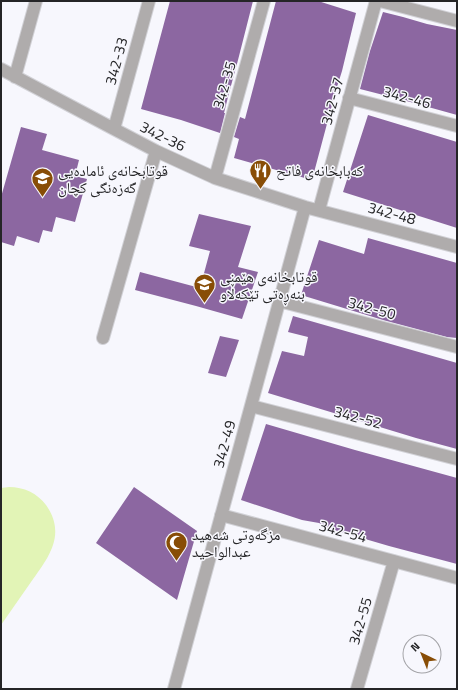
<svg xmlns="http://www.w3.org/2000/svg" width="458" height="690" font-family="'Titillium Web','Noto Naskh Arabic',sans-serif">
<rect width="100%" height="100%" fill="#f7f7fd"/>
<path fill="#e2f4b6" d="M 9,487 C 24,487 37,493 46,505 C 67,535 48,558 31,582 C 21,596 11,611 1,625 L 1,488 Z"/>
<path fill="#8c67a1" d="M 170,1 L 253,1 L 238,60 L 229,93 L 224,113 L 225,113 L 220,133 L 181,120 L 141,109 Z
M 276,1 L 318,1 L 356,13 L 342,71 L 336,90 L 312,180 L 234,158 L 239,139 L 234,137 L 240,117 L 245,119 Z
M 383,12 L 403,17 L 427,24 L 457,30 L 457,115 L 403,100 L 360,89 L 370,51 Z
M 368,115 L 457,142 L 457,228 L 343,192 Z
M 21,127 L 47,134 L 42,150 L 79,160 L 75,176 L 87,179 L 75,222 L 56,217 L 52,232 L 43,230 L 39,243 L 17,236 L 14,246 L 1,242 L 1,197 Z
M 199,214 L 251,226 L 238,267 L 258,272 L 242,319 L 196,306 L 135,290 L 140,272 L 200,288 L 210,251 L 189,246 Z
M 368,238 L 457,263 L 457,338 L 447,337 L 383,320 L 301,295 L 319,240 L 364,254 Z
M 293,316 L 457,363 L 457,449 L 416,438 L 268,393 L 282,351 L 304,356 L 308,337 L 288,332 Z
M 220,336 L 239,340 L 226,377 L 208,373 Z
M 266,424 L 355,450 L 457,478 L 457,564 L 389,546 L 331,529 L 319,523 L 302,520 L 241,500 Z
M 134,487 L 197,531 L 177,600 L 96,543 Z"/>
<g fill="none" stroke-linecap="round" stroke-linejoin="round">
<defs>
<path id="minor" d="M 380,1 L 457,21
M 1,69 L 114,129 L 156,151 L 215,178 L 305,207 L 457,247
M 15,77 L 36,1
M 349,98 L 457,126
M 114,129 L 149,1
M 215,178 L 264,1
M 319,210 L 376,1
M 279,301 L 457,347
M 103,338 L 156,151
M 251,406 L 457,459
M 221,515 L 457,578
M 174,689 L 305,207
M 357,689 L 394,561"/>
</defs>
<use href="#minor" stroke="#d1d1d6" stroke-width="14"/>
<use href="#minor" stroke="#afacac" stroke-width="12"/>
</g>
<defs>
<symbol id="restaurant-pin" viewBox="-11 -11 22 30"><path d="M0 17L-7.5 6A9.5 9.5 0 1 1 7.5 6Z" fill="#884d06" stroke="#f7f7fd"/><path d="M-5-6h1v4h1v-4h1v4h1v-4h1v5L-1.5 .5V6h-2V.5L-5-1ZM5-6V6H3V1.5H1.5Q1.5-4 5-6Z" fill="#fff"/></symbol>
<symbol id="school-pin" viewBox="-11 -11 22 30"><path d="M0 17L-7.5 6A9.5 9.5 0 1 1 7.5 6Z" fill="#884d06" stroke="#f7f7fd"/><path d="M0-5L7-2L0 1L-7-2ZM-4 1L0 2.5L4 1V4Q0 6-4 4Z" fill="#fff"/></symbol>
<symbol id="mosque-pin" viewBox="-11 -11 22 30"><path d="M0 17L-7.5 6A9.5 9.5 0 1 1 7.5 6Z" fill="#884d06" stroke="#f7f7fd"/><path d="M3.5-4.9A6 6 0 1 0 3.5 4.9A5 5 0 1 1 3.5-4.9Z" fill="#fff"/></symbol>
</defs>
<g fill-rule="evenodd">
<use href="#restaurant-pin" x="248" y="158" width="25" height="34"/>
<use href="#school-pin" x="30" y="166" width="25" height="34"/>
<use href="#school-pin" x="192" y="272" width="25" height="34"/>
<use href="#mosque-pin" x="164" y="530" width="25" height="34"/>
</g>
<g text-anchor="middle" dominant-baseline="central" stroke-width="3" stroke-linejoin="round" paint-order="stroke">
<g font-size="15" fill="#252527" stroke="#f7f7fd">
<text transform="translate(116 61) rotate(-75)">342-33</text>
<text transform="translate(224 85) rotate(-74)">342-35</text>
<text transform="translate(407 97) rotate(15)">342-46</text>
<text transform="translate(332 101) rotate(-75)">342-37</text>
<text transform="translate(163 136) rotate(26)">342-36</text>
<text transform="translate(392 213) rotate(15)">342-48</text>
<text transform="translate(372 308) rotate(15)">342-50</text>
<text transform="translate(358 417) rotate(15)">342-52</text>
<text transform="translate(224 444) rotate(-75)">342-49</text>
<text transform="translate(343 531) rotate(15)">342-54</text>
<text transform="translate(360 621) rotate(-74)">342-55</text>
</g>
<g font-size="15" fill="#252527" stroke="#f7f7fd" text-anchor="start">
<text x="58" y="170">قوتابخانەی ئامادەیی<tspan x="58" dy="17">گەزەنگی کچان</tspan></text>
<text x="276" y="170">كەبابخانەی فاتح</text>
<text x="220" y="276">قوتابخانەی هێمنی<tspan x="220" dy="17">بنەڕەتی تێکەڵاو</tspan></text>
<text x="192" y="534">مزگه‌وتی شه‌هید<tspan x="192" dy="17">عبدالواحید</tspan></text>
</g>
</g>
<rect width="458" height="690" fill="none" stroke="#252527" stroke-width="4"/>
<g transform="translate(422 654) rotate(317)"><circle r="19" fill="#f7f7fd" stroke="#a3a3a7"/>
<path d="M0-3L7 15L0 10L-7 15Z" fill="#884d06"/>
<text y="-6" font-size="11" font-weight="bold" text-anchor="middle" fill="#252527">N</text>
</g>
</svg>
